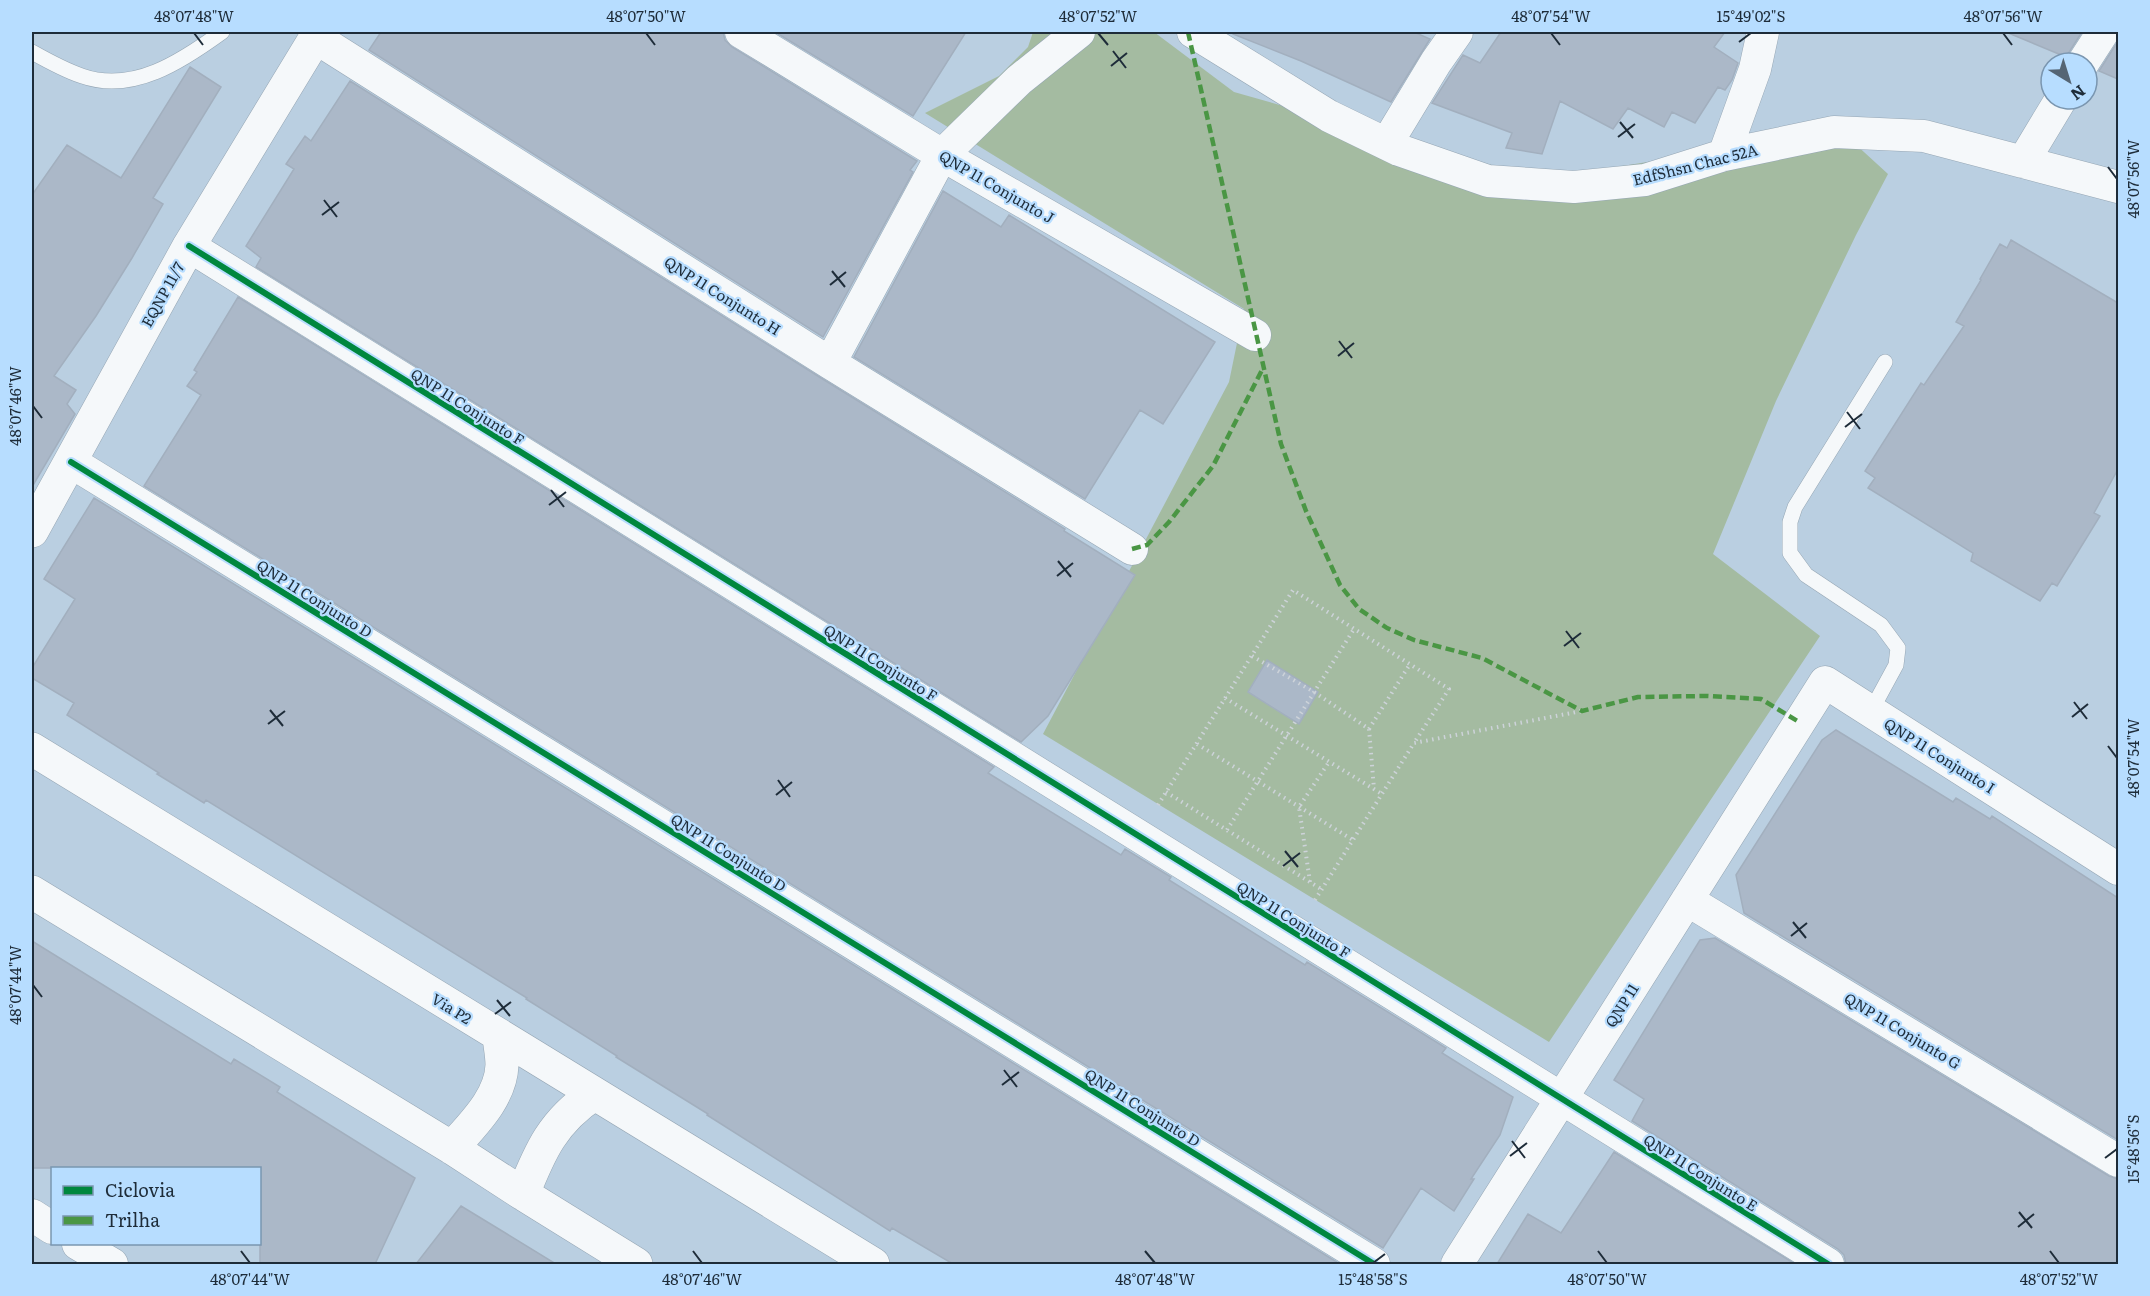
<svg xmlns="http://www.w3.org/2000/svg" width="2150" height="1296" font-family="Literata,serif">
<rect width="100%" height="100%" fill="#bacfe1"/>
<path fill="#a4bba1" d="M 1033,32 L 1154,32 L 1234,92 L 1541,179 L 1841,131 L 1888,174 L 1856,235 L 1776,401 L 1713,554 L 1820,636 L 1549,1042 L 1043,734 L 1229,382 L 1244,309 L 925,113 L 999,76 L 1028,47 Z"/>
<path fill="#abb8c8" stroke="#a2afbe" stroke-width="1.5" d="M 381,32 L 723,32 L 725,40 L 732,47 L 917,161 L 910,170 L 913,172 L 823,337 L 369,50 Z
M 775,32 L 966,32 L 913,116 Z
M 1233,32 L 1414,32 L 1430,39 L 1391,102 L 1301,61 L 1233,34 Z
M 1501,32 L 1725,32 L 1714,47 L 1738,63 L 1732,80 L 1725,90 L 1718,87 L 1695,123 L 1672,112 L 1664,127 L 1628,108 L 1613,129 L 1560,101 L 1542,154 L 1506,148 L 1512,133 L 1432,103 L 1463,55 L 1480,63 Z
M 2006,32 L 2082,32 L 2066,57 Z
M 2118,41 L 2118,79 L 2099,71 Z
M 190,67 L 221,87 L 153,198 L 163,204 L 132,258 L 96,316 L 54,376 L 76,390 L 67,404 L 75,414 L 32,487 L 32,195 L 67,145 L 121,178 Z
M 350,81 L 821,378 L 1065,529 L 1064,531 L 1135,575 L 1048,716 L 1021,742 L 256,267 L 261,258 L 246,246 L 294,169 L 286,164 L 305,136 L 311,141 Z
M 943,191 L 1001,227 L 1009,215 L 1215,342 L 1163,424 L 1140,410 L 1085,499 L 854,357 Z
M 2011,240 L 2118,303 L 2118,469 L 2094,513 L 2100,516 L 2057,586 L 2052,583 L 2040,601 L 1971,561 L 1973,553 L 1868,488 L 1875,478 L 1865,471 L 1921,383 L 1924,385 L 1964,326 L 1956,322 L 1981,280 L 1980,279 L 2000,244 L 2007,248 Z
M 238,297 L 994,767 L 988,773 L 1121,855 L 1125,849 L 1171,877 L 1169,880 L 1305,965 L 1307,962 L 1446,1048 L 1442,1053 L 1513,1097 L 1500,1135 L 1471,1179 L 1474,1179 L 1454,1211 L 1421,1188 L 1383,1248 L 144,486 L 201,395 L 187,386 L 197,372 L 194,370 Z
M 94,498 L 1340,1264 L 953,1264 L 892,1228 L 890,1231 L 707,1115 L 708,1114 L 616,1057 L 617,1056 L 526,999 L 527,998 L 206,800 L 204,803 L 157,774 L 159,773 L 67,715 L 74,703 L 32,678 L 32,668 L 75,599 L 44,579 Z
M 1267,660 L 1318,692 L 1299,724 L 1248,692 Z
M 1836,730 L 1953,802 L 1956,798 L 1990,819 L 1992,816 L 2118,898 L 2118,1140 L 1744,913 L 1736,875 L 1822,740 Z
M 1715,938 L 2109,1176 L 2118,1179 L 2118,1264 L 1846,1264 L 1844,1255 L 1838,1249 L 1632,1121 L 1644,1099 L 1614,1080 L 1700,940 Z
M 32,941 L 231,1064 L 234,1059 L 280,1087 L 277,1092 L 415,1178 L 375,1264 L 260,1264 L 260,1168 L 32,1168 Z
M 1614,1152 L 1795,1264 L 1497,1264 L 1528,1214 L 1561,1233 Z
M 461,1206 L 507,1234 L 556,1264 L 416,1264 Z"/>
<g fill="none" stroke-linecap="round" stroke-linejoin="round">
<defs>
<path id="service" d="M 32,52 C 48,61 64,70 82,76 C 133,94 182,61 222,32
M 1871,711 L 1896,665 L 1898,648 L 1881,625 L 1806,575 L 1790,553 L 1790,522 L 1795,507 L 1885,362"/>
<path id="minor" d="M 741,32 L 942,155 L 1255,335
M 1193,32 L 1329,116 L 1399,150 L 1488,181 L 1574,187 L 1645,180 L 1724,155 L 1834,132 L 1924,136 L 2118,187
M 316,38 L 830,363 L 1132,549
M 2083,63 L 2103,32
M 1387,143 L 1436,62 L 1457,32
M 1724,155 L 1755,69 L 1763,32
M 2023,162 L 2061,99
M 189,246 L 1828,1264
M 830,363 L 942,155 L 1019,80 L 1079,32
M 71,462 L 1374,1264
M 1687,900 L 2118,1161
M 32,1215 L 52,1228
M 78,1244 L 112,1264
M 1457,1264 L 1825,682 L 2118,869"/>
<path id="secondary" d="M 32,531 L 189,246 L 319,32
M 32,749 L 873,1264
M 32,892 L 452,1148 L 523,1194 L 636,1264
M 452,1148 C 472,1125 501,1098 502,1065 C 502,1056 500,1046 499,1037
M 523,1194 C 540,1151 553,1121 594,1094"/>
</defs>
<use href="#service" stroke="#95a6b4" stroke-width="16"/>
<use href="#minor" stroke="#95a6b4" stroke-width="33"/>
<use href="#secondary" stroke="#95a6b4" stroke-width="34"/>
<path stroke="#cdd3d9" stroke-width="4" stroke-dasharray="1.5 4.5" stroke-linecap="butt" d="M 1252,656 L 1314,692 L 1369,729 L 1374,789
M 1225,698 L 1382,794
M 1369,729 L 1410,664
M 1197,744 L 1353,840
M 1166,792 L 1321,889
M 1158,805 L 1293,590 L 1449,689 L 1414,743
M 1227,830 L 1354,629
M 1310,882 L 1299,807 L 1329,762
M 1315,900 L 1414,743 L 1582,711"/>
<use href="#service" stroke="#f5f8fa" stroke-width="15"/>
<use href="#minor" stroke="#f5f8fa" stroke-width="32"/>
<use href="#secondary" stroke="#f5f8fa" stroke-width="33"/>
<path stroke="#4a9644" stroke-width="4.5" stroke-dasharray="9 4.5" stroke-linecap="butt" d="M 1188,32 L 1281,444 L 1306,511 L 1340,585 L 1359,609 L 1387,628 L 1414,640 L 1482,658 L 1582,711 L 1638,697 L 1707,696 L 1761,699 L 1799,722
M 1132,549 L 1147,545 L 1169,522 L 1213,466 L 1263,368"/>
<defs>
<path id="cycleway" d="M 189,246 L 1828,1264
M 71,462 L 1374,1264"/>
</defs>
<use href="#cycleway" stroke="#b7ddff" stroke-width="10"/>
<use href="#cycleway" stroke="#00873e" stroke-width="6"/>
</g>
<path fill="none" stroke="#1e2c39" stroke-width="2" d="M 194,33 L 203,45M 646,33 L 655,45M 1098,33 L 1108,45M 1551,33 L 1560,45M 2003,33 L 2012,45M 1739,42 L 1751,33M 1113,51 L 1126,68M 1111,66 L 1127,53M 1620,122 L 1633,138M 1618,137 L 1635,124M 2108,167 L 2117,179M 324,200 L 337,217M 322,215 L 339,202M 832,271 L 845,287M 830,285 L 846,272M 1339,341 L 1352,358M 1338,356 L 1354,343M 33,406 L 42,418M 1847,412 L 1860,429M 1845,427 L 1862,414M 551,490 L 564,507M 549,505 L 566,492M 1058,561 L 1071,577M 1057,576 L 1073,563M 1566,631 L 1579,648M 1564,646 L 1581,633M 2074,702 L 2087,719M 270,710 L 283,726M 2072,717 L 2088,704M 268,724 L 285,711M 2108,746 L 2117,758M 778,780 L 790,797M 776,795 L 792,782M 1285,851 L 1298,867M 1283,866 L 1300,853M 1793,922 L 1806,938M 1791,936 L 1807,923M 33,985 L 42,997M 497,1000 L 510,1016M 495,1014 L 511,1002M 1004,1070 L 1017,1087M 1002,1085 L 1019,1072M 1512,1141 L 1525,1158M 1510,1156 L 1527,1143M 2105,1158 L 2117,1149M 2019,1212 L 2032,1228M 2018,1227 L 2034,1214M 241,1251 L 250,1263M 693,1251 L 702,1263M 1145,1251 L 1155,1263M 1598,1251 L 1607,1263M 2050,1251 L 2059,1263M 1373,1263 L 1385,1254"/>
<g text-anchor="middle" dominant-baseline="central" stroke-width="4.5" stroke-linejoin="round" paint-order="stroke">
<g font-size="15" fill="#1e2c39" stroke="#b7ddff">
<text transform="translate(1695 164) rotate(-14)">EdfShsn Chac 52A</text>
<text transform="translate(997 186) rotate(30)">QNP 11 Conjunto J</text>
<text transform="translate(162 294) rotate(-61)">EQNP 11/7</text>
<text transform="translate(723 295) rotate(32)">QNP 11 Conjunto H</text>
<text transform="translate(468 406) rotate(32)">QNP 11 Conjunto F</text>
<text transform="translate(315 598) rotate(32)">QNP 11 Conjunto D</text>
<text transform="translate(881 662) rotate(32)">QNP 11 Conjunto F</text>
<text transform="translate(1940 755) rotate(32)">QNP 11 Conjunto I</text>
<text transform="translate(729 852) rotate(32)">QNP 11 Conjunto D</text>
<text transform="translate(1294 919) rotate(32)">QNP 11 Conjunto F</text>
<text transform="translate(1621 1005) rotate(-58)">QNP 11</text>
<text transform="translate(452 1008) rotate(32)">Via P2</text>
<text transform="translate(1903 1030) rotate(31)">QNP 11 Conjunto G</text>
<text transform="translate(1143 1107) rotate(32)">QNP 11 Conjunto D</text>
<text transform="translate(1701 1172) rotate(32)">QNP 11 Conjunto E</text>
</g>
</g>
<rect width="2150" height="1296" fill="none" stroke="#b7ddff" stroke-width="66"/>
<rect x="51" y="1167" width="210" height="78" fill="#b7ddff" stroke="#7a96b0" stroke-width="1.5"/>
<rect x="63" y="1186" width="30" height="9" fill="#00873e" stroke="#7a96b0" stroke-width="1.5"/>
<text x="105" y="1197" font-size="18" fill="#1e2c39">Ciclovia</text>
<rect x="63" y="1216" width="30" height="9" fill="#4a9644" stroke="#7a96b0" stroke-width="1.5"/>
<text x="105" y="1227" font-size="18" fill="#1e2c39">Trilha</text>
<g transform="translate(2069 81) rotate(142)"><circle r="28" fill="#b7ddff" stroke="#7a96b0" stroke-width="1.5"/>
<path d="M0-4.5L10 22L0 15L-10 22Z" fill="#556574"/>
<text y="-9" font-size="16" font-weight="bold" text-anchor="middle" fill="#1e2c39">N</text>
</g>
<rect x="33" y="33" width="2084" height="1230" fill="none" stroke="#1e2c39" stroke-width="2"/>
<g font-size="15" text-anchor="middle" fill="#1e2c39">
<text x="194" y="22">48°07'48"W</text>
<text x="646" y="22">48°07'50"W</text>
<text x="1098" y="22">48°07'52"W</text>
<text x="1551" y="22">48°07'54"W</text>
<text x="1751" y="22">15°49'02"S</text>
<text x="2003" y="22">48°07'56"W</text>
<text transform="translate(2134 179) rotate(-90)" y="5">48°07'56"W</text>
<text transform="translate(16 406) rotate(-90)" y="5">48°07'46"W</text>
<text transform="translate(2134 758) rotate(-90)" y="5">48°07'54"W</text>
<text transform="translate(16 985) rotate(-90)" y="5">48°07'44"W</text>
<text transform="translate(2134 1149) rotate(-90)" y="5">15°48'56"S</text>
<text x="250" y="1285">48°07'44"W</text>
<text x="702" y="1285">48°07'46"W</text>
<text x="1155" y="1285">48°07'48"W</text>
<text x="1373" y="1285">15°48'58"S</text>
<text x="1607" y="1285">48°07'50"W</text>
<text x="2059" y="1285">48°07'52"W</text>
</g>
</svg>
